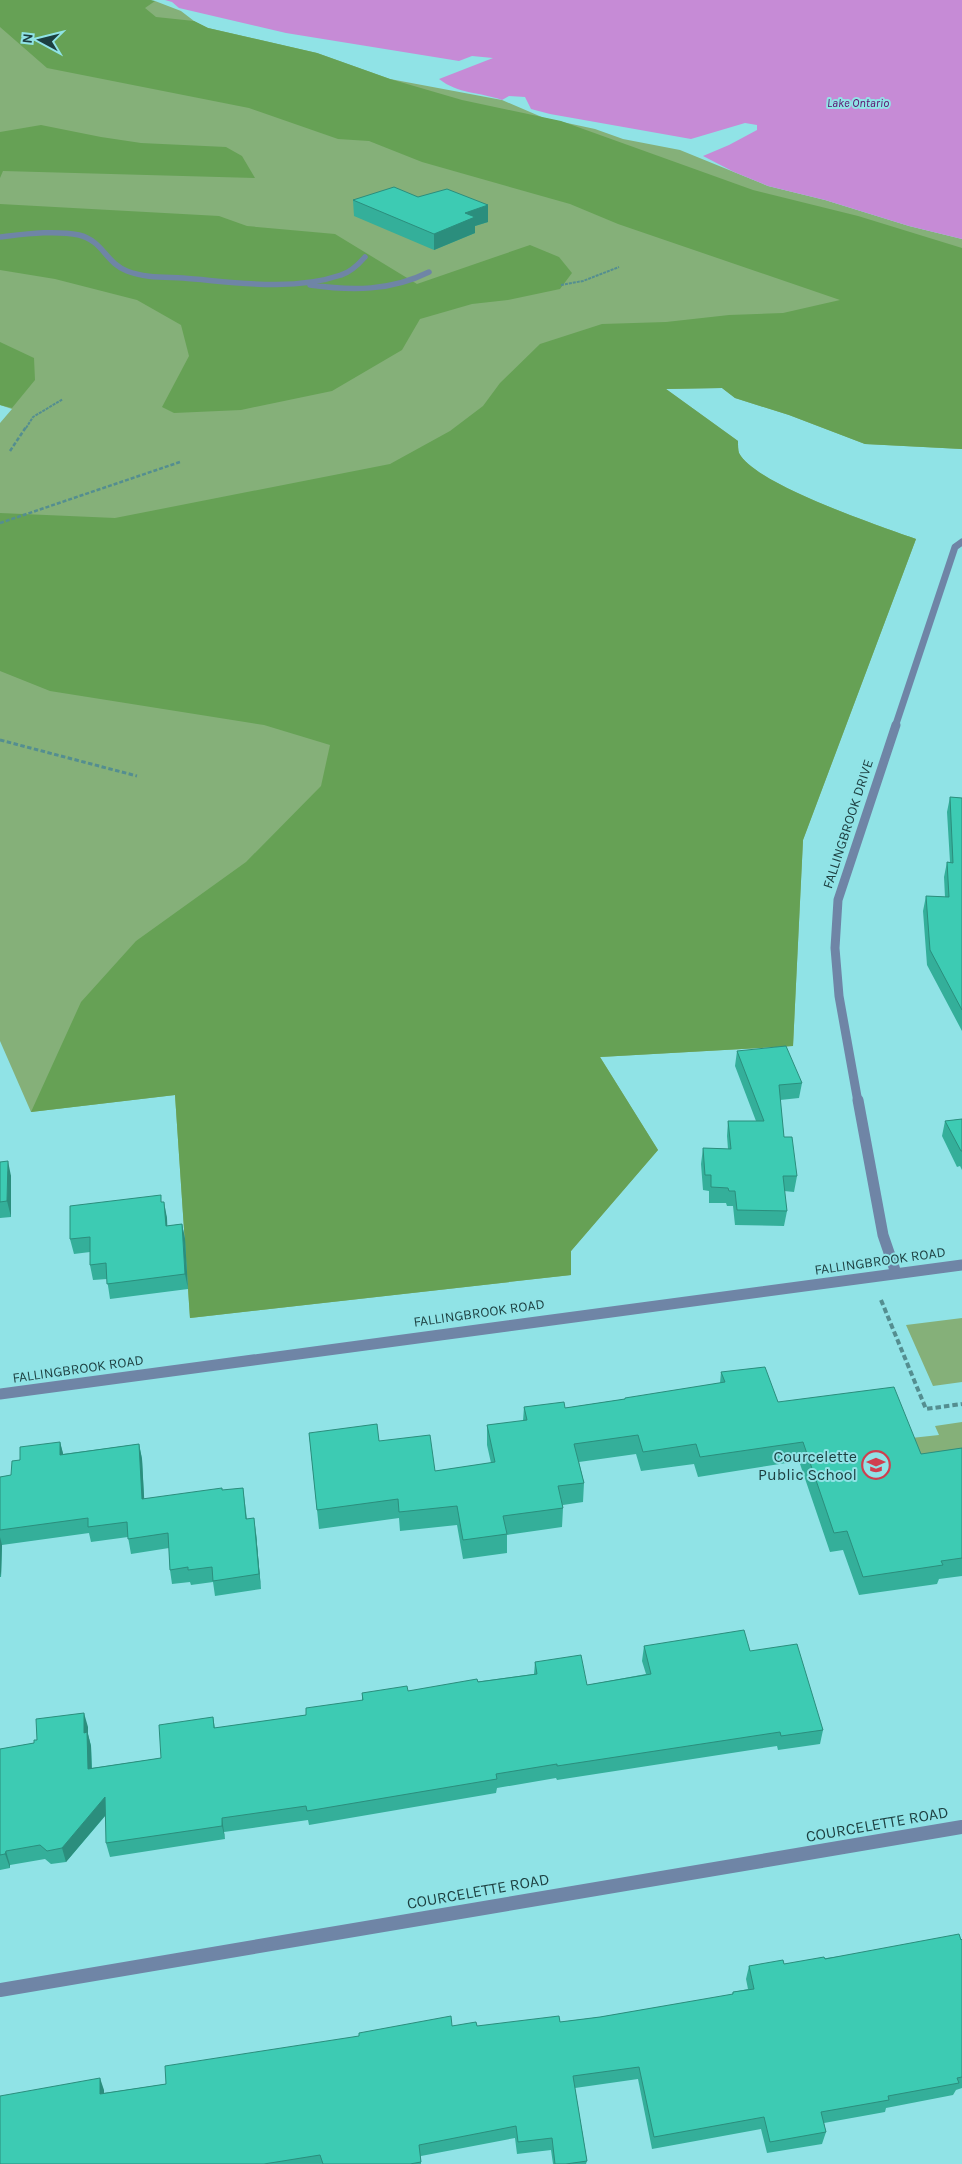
<svg xmlns="http://www.w3.org/2000/svg" width="962" height="2164" font-family="Karla,sans-serif">
<rect width="100%" height="100%" fill="#90e3e6"/>
<path fill="#85b079" d="M 155,1 L 181,11 L 194,21 L 208,28 L 317,53 L 390,79 L 502,100 L 544,118 L 595,129 L 623,139 L 680,150 L 768,186 L 825,200 L 909,226 L 962,239 L 962,449 L 865,444 L 789,415 L 735,398 L 722,388 L 666,389 L 738,441 C 738,445 738,450 739,453 C 756,485 880,526 916,539 L 803,840 L 793,1046 L 600,1057 L 658,1150 L 571,1251 L 571,1275 L 190,1318 L 175,1095 L 31,1112 L 0,1041 L 0,423 L 12,409 L 0,405 L 0,5 Z
M 962,1318 L 962,1382 L 933,1386 L 906,1325 Z
M 962,1422 L 962,1467 L 916,1473 L 902,1439 L 939,1435 L 935,1426 Z"/>
<path fill="#66a155" d="M 0,0 L 151,0 L 155,1 L 145,8 L 156,17 L 194,21 L 208,28 L 317,53 L 390,79 L 462,100 L 561,121 L 753,190 L 858,216 L 962,248 L 962,449 L 865,444 L 789,415 L 735,398 L 722,388 L 666,389 L 738,441 C 738,445 738,450 739,453 C 756,485 880,526 916,539 L 803,840 L 793,1046 L 600,1057 L 658,1150 L 571,1251 L 571,1275 L 190,1318 L 175,1095 L 31,1112 L 81,1002 L 136,941 L 246,862 L 321,786 L 330,745 L 264,725 L 50,691 L 0,671 L 0,513 L 115,518 L 390,464 L 450,431 L 483,406 L 500,383 L 540,344 L 602,324 L 666,322 L 729,315 L 783,313 L 840,300 L 618,224 L 570,204 L 422,162 L 369,141 L 338,139 L 249,108 L 47,68 L 0,27 Z
M 41,125 L 101,137 L 141,143 L 226,147 L 242,156 L 255,178 L 3,171 L 0,178 L 0,132 Z
M 0,204 L 219,216 L 247,226 L 335,234 L 417,284 L 530,245 L 559,257 L 572,273 L 560,289 L 508,300 L 472,304 L 420,319 L 402,350 L 332,391 L 241,410 L 174,413 L 162,407 L 189,356 L 181,325 L 137,300 L 55,279 L 0,270 Z
M 0,342 L 34,358 L 35,380 L 12,408 L 0,405 Z"/>
<path fill="#c68bd6" d="M 165,0 L 962,0 L 962,239 L 909,226 L 825,200 L 768,186 L 734,172 L 703,156 L 729,145 L 757,130 L 757,125 L 745,123 L 691,139 L 550,114 L 531,109 L 525,97 L 509,96 L 502,100 C 480,92 458,94 439,79 L 493,58 L 472,56 L 459,61 L 286,33 L 179,8 L 172,2 Z"/>
<g fill="none" stroke-linecap="round" stroke-linejoin="round">
<path stroke="#548e90" stroke-width="2" stroke-dasharray="3 1" stroke-linecap="butt" d="M 561,285 L 583,281 L 619,267
M 26,428 L 33,417 L 63,399"/>
<path stroke="#548e90" stroke-width="2.5" stroke-dasharray="4 2" stroke-linecap="butt" d="M 10,451 L 26,427
M 0,523 L 180,462"/>
<path stroke="#548e90" stroke-width="3" stroke-dasharray="4.5 2.5" stroke-linecap="butt" d="M 0,740 L 137,776"/>
<path stroke="#548e90" stroke-width="4" stroke-dasharray="5.5 3" stroke-linecap="butt" d="M 881,1300 L 926,1409 L 962,1404"/>
<path stroke="#6f85a6" stroke-width="5.5" d="M 0,237 C 26,234 54,230 79,235 C 103,241 106,263 127,271 C 145,278 164,277 183,278 C 234,282 291,292 341,275 C 351,272 358,265 365,257
M 310,285 C 352,291 391,291 429,272"/>
<path stroke="#6f85a6" stroke-width="7" d="M 895,727 L 955,547 L 962,542"/>
<path stroke="#6f85a6" stroke-width="9" d="M 858,1102 L 839,996 L 835,948 L 838,900 L 896,725"/>
<path stroke="#6f85a6" stroke-width="11" d="M 858,1100 L 883,1235 L 896,1273
M 0,1394 L 962,1265"/>
<path stroke="#6f85a6" stroke-width="14" d="M 0,1990 L 962,1827"/>
</g>
<path fill="#34af9a" d="M 418,197 L 488,205 L 488,222 L 475,226 L 475,233 L 434,250 L 354,216 L 353,200 Z
M 950,797 L 962,798 L 962,1031 L 927,965 L 923,911 L 926,896 L 945,897 L 944,877 L 947,862 L 950,862 L 947,812 Z
M 737,1051 L 802,1083 L 799,1098 L 780,1100 L 784,1137 L 797,1176 L 794,1192 L 784,1191 L 787,1211 L 784,1226 L 735,1225 L 733,1206 L 727,1206 L 726,1203 L 709,1203 L 709,1191 L 703,1190 L 701,1164 L 703,1148 L 728,1149 L 727,1136 L 728,1121 L 756,1121 L 735,1066 Z
M 962,1119 L 962,1170 L 960,1166 L 957,1167 L 942,1136 L 945,1121 Z
M 0,1162 L 11,1176 L 11,1217 L 0,1218 Z
M 162,1202 L 167,1218 L 167,1226 L 182,1224 L 185,1239 L 188,1289 L 110,1299 L 107,1279 L 93,1280 L 90,1265 L 90,1252 L 74,1254 L 70,1239 Z
M 721,1372 L 778,1402 L 921,1454 L 962,1448 L 962,1576 L 939,1579 L 937,1584 L 859,1595 L 843,1550 L 830,1552 L 799,1461 L 698,1477 L 694,1464 L 641,1471 L 636,1454 L 579,1462 L 584,1483 L 583,1502 L 563,1505 L 563,1508 L 562,1527 L 507,1535 L 507,1553 L 463,1559 L 457,1525 L 400,1531 L 399,1518 L 319,1529 L 309,1433 L 379,1441 L 435,1471 L 491,1463 L 487,1445 L 487,1425 L 523,1421 L 524,1407 L 565,1408 L 625,1399 L 720,1383 Z
M 60,1442 L 63,1454 L 139,1444 L 142,1459 L 144,1499 L 243,1488 L 247,1519 L 256,1533 L 261,1589 L 215,1596 L 213,1582 L 191,1585 L 190,1582 L 172,1584 L 170,1570 L 169,1548 L 131,1554 L 128,1537 L 91,1542 L 89,1533 L 2,1545 L 1,1577 L 0,1577 L 0,1477 L 11,1475 L 20,1460 Z
M 644,1646 L 750,1651 L 823,1730 L 820,1744 L 778,1750 L 777,1746 L 557,1780 L 556,1778 L 497,1788 L 496,1793 L 309,1825 L 308,1820 L 224,1832 L 225,1839 L 110,1857 L 106,1843 L 106,1815 L 66,1862 L 51,1864 L 45,1859 L 10,1865 L 10,1868 L 0,1870 L 0,1749 L 34,1743 L 88,1727 L 88,1734 L 91,1746 L 92,1768 L 161,1758 L 213,1717 L 215,1728 L 306,1715 L 362,1700 L 362,1693 L 408,1691 L 534,1674 L 535,1662 L 587,1685 L 646,1674 L 642,1661 Z
M 962,1939 L 962,2088 L 956,2090 L 953,2095 L 886,2108 L 885,2112 L 824,2123 L 826,2132 L 822,2144 L 767,2153 L 761,2129 L 652,2149 L 638,2079 L 575,2088 L 587,2161 L 586,2164 L 553,2164 L 551,2150 L 517,2154 L 515,2138 L 421,2156 L 421,2164 L 0,2164 L 104,2090 L 104,2093 L 166,2084 L 452,2026 L 477,2026 L 560,2022 L 600,2017 L 732,1995 L 733,1992 L 748,1989 L 746,1979 L 749,1966 L 784,1964 Z"/>
<path fill="#2b8e7d" d="M 488,205 L 488,222 L 475,226 L 475,233 L 434,250 L 434,234 L 465,213 Z
M 8,1161 L 11,1176 L 11,1217 L 7,1201 Z
M 164,1202 L 167,1218 L 168,1241 L 166,1226 Z
M 182,1224 L 185,1239 L 188,1289 L 185,1274 Z
M 60,1442 L 64,1457 L 60,1455 Z
M 139,1444 L 142,1459 L 145,1514 L 142,1499 Z
M 254,1518 L 256,1533 L 261,1589 L 259,1574 Z
M 0,1537 L 2,1545 L 1,1577 L 0,1572 Z
M 84,1713 L 88,1727 L 88,1734 L 91,1746 L 92,1783 L 88,1769 L 84,1733 Z
M 105,1797 L 109,1811 L 66,1862 L 62,1848 Z
M 222,1818 L 225,1839 L 222,1826 Z
M 6,1851 L 10,1865 L 10,1868 L 5,1854 Z
M 100,2078 L 104,2090 L 104,2106 L 100,2094 Z"/>
<path fill="#3dcbb3" stroke="#2b8e7d" d="M 394,187 L 418,197 L 447,189 L 488,205 L 465,213 L 475,217 L 434,234 L 353,200 Z
M 950,797 L 962,798 L 962,1010 L 930,950 L 926,896 L 949,897 L 947,862 L 953,863 Z
M 786,1046 L 802,1083 L 779,1085 L 784,1137 L 792,1137 L 797,1176 L 783,1176 L 787,1211 L 737,1210 L 735,1191 L 729,1191 L 728,1188 L 711,1187 L 711,1175 L 705,1175 L 703,1148 L 731,1149 L 728,1121 L 764,1121 L 737,1051 Z
M 962,1119 L 962,1151 L 961,1151 L 945,1121 Z
M 8,1161 L 7,1201 L 0,1202 L 0,1162 Z
M 161,1195 L 161,1202 L 164,1202 L 166,1226 L 182,1224 L 185,1274 L 107,1284 L 106,1263 L 90,1265 L 90,1237 L 70,1239 L 70,1206 Z
M 765,1367 L 778,1402 L 894,1387 L 921,1454 L 962,1448 L 962,1558 L 941,1561 L 943,1565 L 863,1577 L 847,1531 L 834,1533 L 803,1442 L 700,1457 L 696,1444 L 643,1452 L 638,1435 L 574,1444 L 584,1483 L 558,1486 L 563,1508 L 503,1516 L 507,1534 L 463,1540 L 457,1506 L 399,1512 L 398,1499 L 317,1510 L 309,1433 L 377,1424 L 379,1441 L 430,1435 L 435,1471 L 495,1462 L 487,1425 L 527,1420 L 524,1407 L 564,1402 L 565,1408 L 625,1399 L 625,1398 L 725,1382 L 721,1372 Z
M 60,1442 L 60,1455 L 139,1444 L 142,1499 L 222,1488 L 222,1490 L 243,1488 L 246,1519 L 254,1518 L 259,1574 L 213,1581 L 212,1567 L 188,1570 L 188,1567 L 170,1570 L 168,1533 L 128,1539 L 127,1522 L 88,1527 L 88,1518 L 0,1530 L 0,1477 L 11,1475 L 12,1461 L 20,1460 L 20,1447 Z
M 744,1630 L 750,1651 L 797,1644 L 823,1730 L 781,1736 L 780,1732 L 557,1766 L 557,1764 L 496,1774 L 497,1779 L 307,1811 L 306,1806 L 222,1818 L 222,1826 L 106,1843 L 105,1797 L 62,1848 L 47,1851 L 40,1845 L 6,1851 L 5,1854 L 0,1855 L 0,1749 L 34,1743 L 34,1740 L 37,1740 L 36,1719 L 84,1713 L 84,1733 L 87,1732 L 88,1769 L 161,1758 L 159,1725 L 213,1717 L 214,1728 L 306,1715 L 306,1708 L 363,1700 L 362,1693 L 407,1686 L 408,1691 L 477,1679 L 478,1682 L 537,1674 L 535,1662 L 581,1655 L 587,1685 L 651,1674 L 644,1646 Z
M 959,1934 L 961,1940 L 962,1939 L 962,2077 L 957,2078 L 959,2083 L 888,2096 L 889,2100 L 821,2112 L 826,2132 L 770,2142 L 764,2117 L 654,2137 L 639,2067 L 573,2076 L 587,2161 L 566,2164 L 555,2164 L 552,2138 L 518,2142 L 516,2126 L 419,2145 L 421,2162 L 410,2164 L 323,2164 L 320,2155 L 264,2164 L 0,2164 L 0,2096 L 100,2078 L 100,2094 L 166,2084 L 165,2066 L 359,2036 L 359,2033 L 451,2016 L 452,2026 L 476,2022 L 477,2026 L 559,2016 L 560,2022 L 600,2017 L 733,1994 L 733,1992 L 754,1989 L 749,1966 L 783,1960 L 784,1964 L 824,1957 L 825,1959 Z"/>
<defs>
<symbol id="school-ring" viewBox="-11 -11 22 22"><circle r="9.5" fill="#90e3e6" stroke="#d03f4f" stroke-width="1.5"/><path d="M0-5L7-2L0 1L-7-2ZM-4 1L0 2.5L4 1V4Q0 6-4 4Z" fill="#d03f4f"/></symbol>
</defs>
<g fill-rule="evenodd">
<use href="#school-ring" x="860" y="1449" width="32" height="32"/>
</g>
<g text-anchor="middle" dominant-baseline="central" stroke-width="4" stroke-linejoin="round" paint-order="stroke">
<g font-size="12" font-style="italic" fill="#5a0d6b" stroke="#90e3e6">
<text x="858" y="103">Lake Ontario</text>
</g>
<g font-size="14" fill="#1c3f40" stroke="#90e3e6">
<text transform="translate(848 824) rotate(-72)">FALLINGBROOK DRIVE</text>
<text transform="translate(880 1261) rotate(-8)">FALLINGBROOK ROAD</text>
<text transform="translate(479 1313) rotate(-8)">FALLINGBROOK ROAD</text>
<text transform="translate(78 1369) rotate(-8)">FALLINGBROOK ROAD</text>
</g>
<g font-size="16" fill="#1c3f40" stroke="#90e3e6" text-anchor="end">
<text x="857" y="1456">Courcelette<tspan x="857" dy="18">Public School</tspan></text>
</g>
<g font-size="16" fill="#1c3f40" stroke="#90e3e6">
<text transform="translate(877 1824) rotate(-10)">COURCELETTE ROAD</text>
<text transform="translate(478 1891) rotate(-10)">COURCELETTE ROAD</text>
</g>
</g>
<g transform="translate(40 40) rotate(277)" stroke="#90e3e6" stroke-width="4" paint-order="stroke">
<path d="M0-4L9 19L0 12L-9 19Z" fill="#1c3f40"/>
<text y="-8" font-size="14" font-weight="bold" text-anchor="middle" fill="#1c3f40">N</text>
</g>
</svg>
